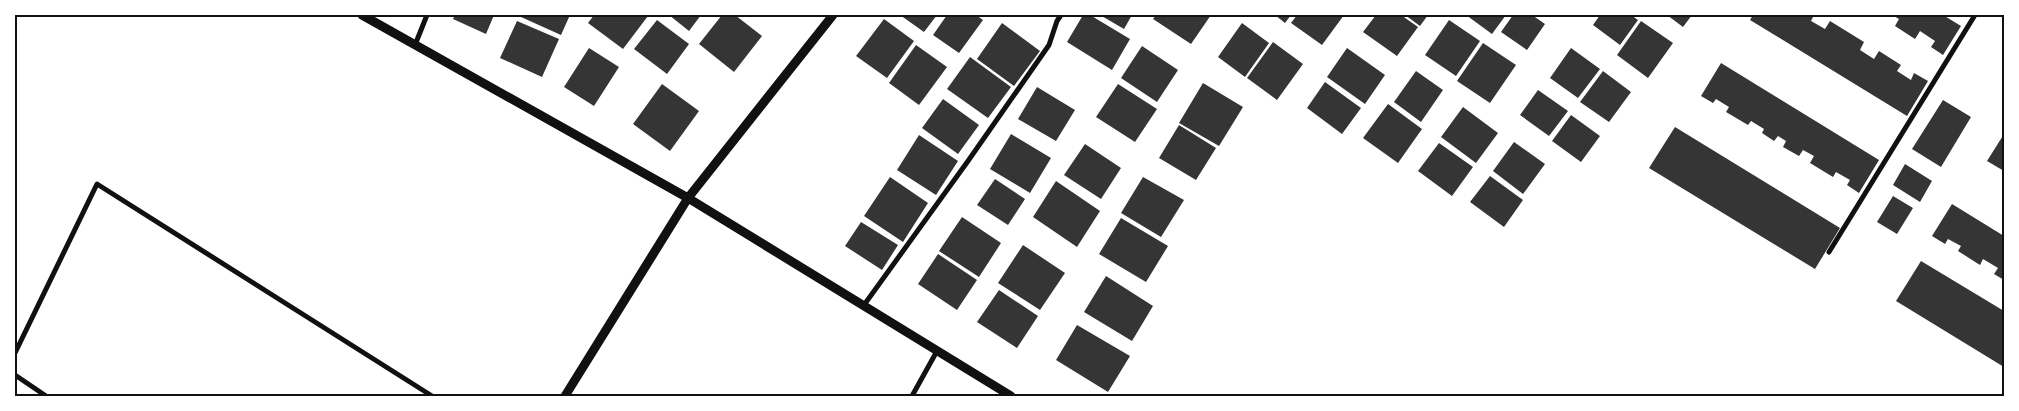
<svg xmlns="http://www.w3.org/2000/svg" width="2019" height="411" font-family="Lato,sans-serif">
  <rect width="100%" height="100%" fill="#fff"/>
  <!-- building -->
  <path fill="#353535" d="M455,15H494L486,34L453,19Z
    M522,15H570L561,35L521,17Z
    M594,15H646L648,16L623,49L588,23Z
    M669,15H701L689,31Z
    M722,15H735L762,36L734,72L699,44Z
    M900,15H937L924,32Z
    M947,15H976L983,20L959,53L933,35Z
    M1083,15H1090L1130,39L1112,70L1067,42Z
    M1100,15H1132L1124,29Z
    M1156,15H1211L1191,44L1153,19Z
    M1275,15H1291L1285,23Z
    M1297,15H1344L1322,45L1291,23Z
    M1376,15H1401L1418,27L1397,56L1363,32Z
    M1405,15H1428L1420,26Z
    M1466,15H1506L1492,34Z
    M1513,15H1532L1545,24L1527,50L1501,32Z
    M1600,15H1631L1638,20L1620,45L1593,25Z
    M1667,15H1692L1683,27Z
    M1753,15H1814L1811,21L1825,29L1830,21L1864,42L1860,50L1874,59L1879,51L1901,65L1897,71L1911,80L1914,73L1928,81L1907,116L1750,20Z
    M1892,15H1943L1961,26L1943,55L1931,47L1935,41L1920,31L1915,39L1895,26L1899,19Z
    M884,19L914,41L887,78L856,56Z
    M657,20L689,44L667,74L634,49Z
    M1449,20L1480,41L1456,76L1425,55Z
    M517,21L559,39L542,77L500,58Z
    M1641,21L1673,43L1648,78L1617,55Z
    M1002,23L1040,51L1014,86L977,59Z
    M1242,23L1269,43L1245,77L1218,57Z
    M1273,42L1303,64L1277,100L1247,78Z
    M1483,43L1516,65L1490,103L1457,81Z
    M916,45L947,67L919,105L889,83Z
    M1142,46L1178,70L1157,102L1121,78Z
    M589,48L619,67L594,106L564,87Z
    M1347,48L1385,75L1365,104L1327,77Z
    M1571,48L1600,69L1578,98L1550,78Z
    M970,57L1011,87L988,118L947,89Z
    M1721,63L1879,160L1859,193L1847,185L1850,180L1836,172L1833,177L1810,163L1814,156L1803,150L1799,156L1783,147L1786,141L1778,136L1774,141L1762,133L1764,129L1751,121L1748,125L1726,112L1729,107L1716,99L1713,103L1701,96Z
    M1416,71L1443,90L1421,122L1394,102Z
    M1603,71L1631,92L1609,122L1580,102Z
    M1325,82L1361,108L1342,134L1307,108Z
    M1203,83L1243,107L1219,146L1179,123Z
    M662,84L699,111L670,151L633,124Z
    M1118,84L1157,109L1135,142L1096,117Z
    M1037,87L1075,110L1056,141L1018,119Z
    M1538,90L1568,111L1549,136L1520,115Z
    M943,99L979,125L958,154L922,128Z
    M1943,100L1971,117L1941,167L1912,149Z
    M1388,104L1422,129L1398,163L1363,138Z
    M1463,107L1498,133L1476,163L1441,137Z
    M1571,115L1600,136L1581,162L1552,141Z
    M1179,125L1216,148L1196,180L1159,158Z
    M1675,127L1840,228L1815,269L1649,168Z
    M1011,134L1051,158L1030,193L990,169Z
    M2004,134V171L1987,161Z
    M919,135L958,161L936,195L897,170Z
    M1514,142L1545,164L1523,194L1493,171Z
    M1439,143L1473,167L1452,196L1418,171Z
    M1085,144L1121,168L1101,199L1064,175Z
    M1905,164L1932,181L1920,202L1893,185Z
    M1490,176L1523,200L1504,227L1470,202Z
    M890,177L928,203L903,242L864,216Z
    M1143,177L1184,200L1161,237L1121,213Z
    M995,179L1025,199L1008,225L977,205Z
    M1056,181L1100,211L1077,247L1033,217Z
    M1893,196L1913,208L1897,234L1877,222Z
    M1952,204L2004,236V280L1994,274L1998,268L1983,259L1980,265L1958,251L1961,246L1948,239L1945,244L1932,236Z
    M962,217L1001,243L979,277L939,251Z
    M1121,218L1168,246L1146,282L1099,254Z
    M861,222L898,245L882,270L845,246Z
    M1023,245L1065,273L1040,310L998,283Z
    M938,254L977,280L957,310L918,284Z
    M1921,261L2004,311V367L1896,301Z
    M1106,276L1153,306L1132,341L1084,312Z
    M999,290L1038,316L1017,348L977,322Z
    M1077,325L1130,356L1108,392L1056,360Z"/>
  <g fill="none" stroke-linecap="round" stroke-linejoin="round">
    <!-- minor -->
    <path stroke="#111" stroke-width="5" d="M415,45L427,15
      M1829,252L1975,15
      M864,305L968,161L1049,45L1057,21L1061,15
      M15,353L97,184L432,396
      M15,375L46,396
      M912,396L937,351"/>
    <!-- tertiary -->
    <path stroke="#111" stroke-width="9" d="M362,15L688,198L1011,396
      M565,396L688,198L833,15"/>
  </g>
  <!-- border -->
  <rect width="2019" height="411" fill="none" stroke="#ffffff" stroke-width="32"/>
  <rect x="16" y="16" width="1987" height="379" fill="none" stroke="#111" stroke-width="2"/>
</svg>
